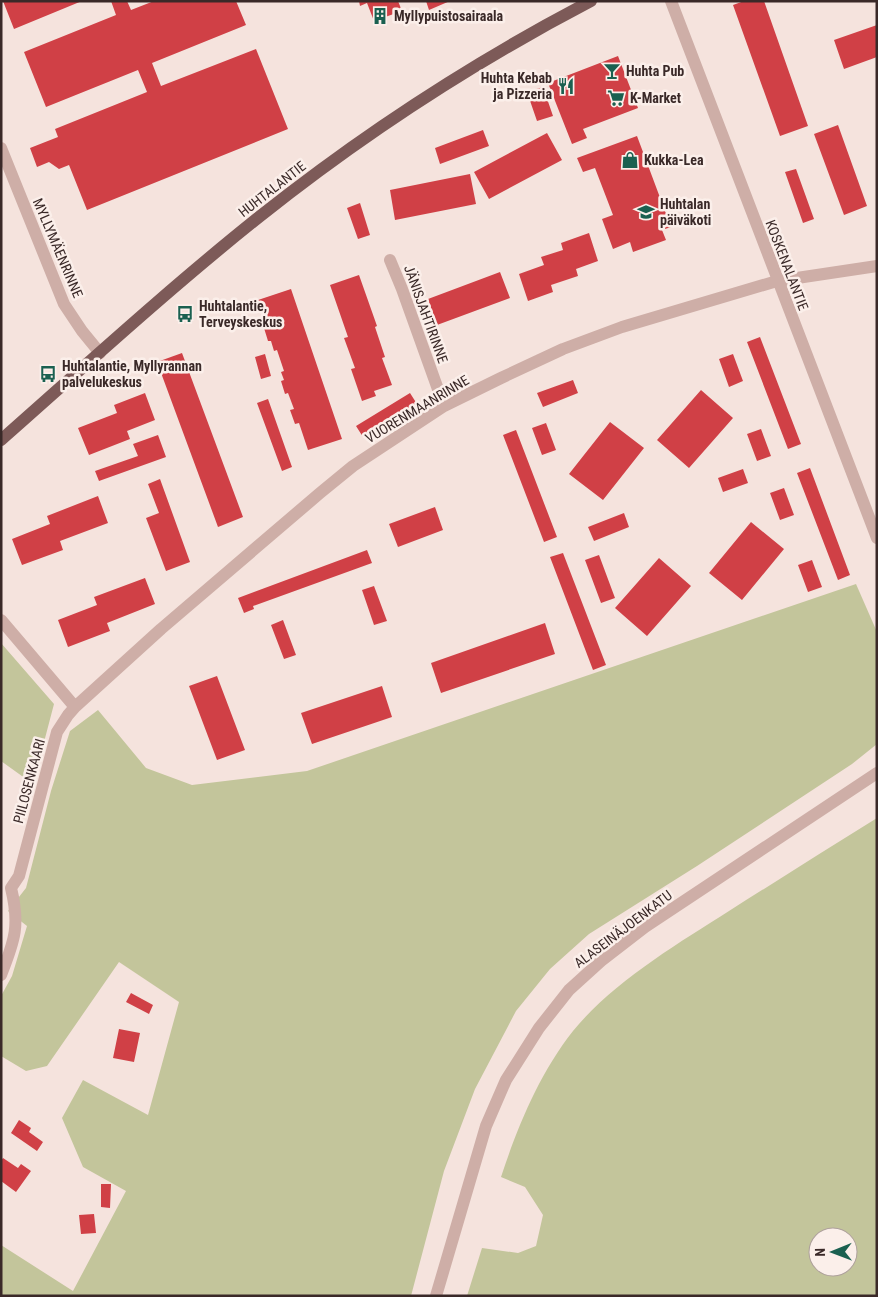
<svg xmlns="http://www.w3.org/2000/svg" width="878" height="1297" font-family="'Roboto Condensed',sans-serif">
  <rect width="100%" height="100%" fill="#f5e3dd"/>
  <!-- green -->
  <path fill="#c3c59b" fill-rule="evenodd" d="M856,584L877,632V744L852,764L697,866L589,934L550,969L516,1011L475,1089L444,1171L411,1296H1V1245L73,1291L126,1191L83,1167L62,1118L83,1080L148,1115L179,1002L119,962L47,1066L26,1071L1,1056V996L12,976L27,926L8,911L26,888L51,791L70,731L98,710L146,768L192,785L307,771Z
    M1,643L54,704L33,784L1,761Z
    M877,818V1296H467L482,1248L518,1253L536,1246L543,1215L525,1187L501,1177C518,1126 539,1074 573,1031C612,983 677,944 729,911C778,880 827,849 877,818ZM818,1237H848V1267H818Z"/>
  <!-- building -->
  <path fill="#d04046" d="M3,1H82L14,29Z
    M111,1H127L131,10L154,1H236L246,25L152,63L161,86L256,49L288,129L87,210L69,165L59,169L49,162L37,167L30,148L58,137L55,129L147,92L138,70L46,107L24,52L116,15Z
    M359,1H398L402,11L374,21L367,3L360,6Z
    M426,1H450L429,10Z
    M744,1H764L808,126L780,136L733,5Z
    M877,25V57L844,69L834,40Z
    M618,56L638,108L583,129L587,138L572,144L548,83Z
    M543,87L553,116L537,121L527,92Z
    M838,125L867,206L844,215L814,134Z
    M483,130L489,146L440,164L435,148Z
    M547,133L562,160L489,199L474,172Z
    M637,136L671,227L662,230L666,240L633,252L630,242L613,249L602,219L613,215L595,168L583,172L577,158Z
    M796,169L814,219L803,223L785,172Z
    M470,174L476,204L395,220L390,190Z
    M360,203L370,235L358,239L347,208Z
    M589,233L598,261L576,269L578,276L551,285L553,292L528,301L519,274L544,265L541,257L563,250L561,243Z
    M500,272L510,298L437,325L428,299Z
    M359,275L377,326L375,327L385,357L382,358L392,385L374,391L376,396L362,401L351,369L355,368L344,338L348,337L330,285Z
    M291,289L342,439L308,450L299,423L295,424L290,410L294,409L288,393L285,394L281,381L284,380L281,372L284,371L277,350L274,351L271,341H268L264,328L267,327L258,300Z
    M760,337L801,444L788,449L747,342Z
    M182,353L243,517L218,527L157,362Z
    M265,354L271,376L261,379L255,357Z
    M733,354L743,381L729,387L719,359Z
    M573,380L578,393L543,407L537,393Z
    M701,390L733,418L689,468L657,440Z
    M145,393L155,420L127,431L130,439L89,455L78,428L117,413L114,405Z
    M410,393L417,404L363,437L356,426Z
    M268,399L292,467L282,471L257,403Z
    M610,422L644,448L603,500L569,474Z
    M546,423L556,450L542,455L532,428Z
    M761,429L771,456L757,461L747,434Z
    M516,430L557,537L544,542L503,435Z
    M158,435L166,457L99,481L95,471L138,456L133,444Z
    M810,468L850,575L838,580L797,473Z
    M743,469L748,483L723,492L718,478Z
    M160,479L190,562L166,571L146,518L159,513L148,484Z
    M784,488L794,515L780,520L770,493Z
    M98,496L108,523L60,541L63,550L22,565L12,539L50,524L47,516Z
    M435,507L443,530L398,547L389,524Z
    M624,513L629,527L594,541L588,527Z
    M751,522L784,549L742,600L709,573Z
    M367,550L372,563L253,606L254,609L244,613L238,598Z
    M563,553L606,665L593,670L550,557Z
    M599,555L615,598L601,603L585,560Z
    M659,558L691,586L647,636L615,608Z
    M812,560L822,587L808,592L798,565Z
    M145,578L155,604L107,623L110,631L68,647L58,620L97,605L94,597Z
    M374,586L387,621L374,625L362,590Z
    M283,620L296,655L284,659L271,625Z
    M545,623L555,654L441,693L431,663Z
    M217,676L245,750L217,760L189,686Z
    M382,686L392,717L312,744L301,713Z
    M131,993L153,1005L149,1014L126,1002Z
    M119,1029L140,1033L134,1062L113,1058Z
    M19,1120L31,1128L29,1132L43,1142L37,1151L11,1133Z
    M3,1158L18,1168L21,1164L31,1171L16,1192L1,1181V1161Z
    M101,1184H111L110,1208L101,1207Z
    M94,1214L96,1233L81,1234L79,1215Z"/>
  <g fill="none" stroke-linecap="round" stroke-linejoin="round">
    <!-- minor -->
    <path stroke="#ceaea7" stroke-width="12" d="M671,1L877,538
      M1,148L64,304L82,331L100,353
      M390,260L402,289L444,406
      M1,620L75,707L68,715L57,732L19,876L11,888C20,925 15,940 1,975
      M75,707L161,629L320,493L353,466L444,406L501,378L563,349L622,327L777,281L877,266
      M436,1296L486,1126L506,1080L539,1028L569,990L601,961L645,927L877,773"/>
    <!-- major -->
    <path stroke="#7d5a58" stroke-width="12" d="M1,440C86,365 170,288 259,217C362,135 474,62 591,1"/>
  </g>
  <!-- icons -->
  <defs>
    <g id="building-bare" transform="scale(1.35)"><path d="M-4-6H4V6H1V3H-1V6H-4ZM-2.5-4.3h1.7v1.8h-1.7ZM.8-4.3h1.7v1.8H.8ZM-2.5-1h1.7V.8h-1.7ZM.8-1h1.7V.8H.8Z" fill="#1a6050" stroke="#fbefea" stroke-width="2.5" paint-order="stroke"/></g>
    <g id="bar-bare" transform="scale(1.35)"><path d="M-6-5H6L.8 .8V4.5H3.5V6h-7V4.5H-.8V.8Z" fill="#1a6050" stroke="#fbefea" stroke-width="2.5" paint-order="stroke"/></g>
    <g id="restaurant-bare" transform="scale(1.35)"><path d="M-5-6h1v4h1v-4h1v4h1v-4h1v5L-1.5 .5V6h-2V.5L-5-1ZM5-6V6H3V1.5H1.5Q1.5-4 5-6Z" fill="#1a6050" stroke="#fbefea" stroke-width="2.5" paint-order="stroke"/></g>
    <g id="supermarket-bare" transform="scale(1.35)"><path d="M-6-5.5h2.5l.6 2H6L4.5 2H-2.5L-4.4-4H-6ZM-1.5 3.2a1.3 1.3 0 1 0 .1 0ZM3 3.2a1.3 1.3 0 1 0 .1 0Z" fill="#1a6050" stroke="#fbefea" stroke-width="2.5" paint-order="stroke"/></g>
    <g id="shop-bare" transform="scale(1.35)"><path d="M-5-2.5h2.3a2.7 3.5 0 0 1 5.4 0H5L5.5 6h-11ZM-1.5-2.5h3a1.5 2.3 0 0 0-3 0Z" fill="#1a6050" stroke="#fbefea" stroke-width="2.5" paint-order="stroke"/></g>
    <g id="school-bare" transform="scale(1.35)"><path d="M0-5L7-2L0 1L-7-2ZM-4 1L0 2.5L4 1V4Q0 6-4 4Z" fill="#1a6050" stroke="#fbefea" stroke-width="2.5" paint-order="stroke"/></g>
    <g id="bus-bare" transform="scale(1.35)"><path d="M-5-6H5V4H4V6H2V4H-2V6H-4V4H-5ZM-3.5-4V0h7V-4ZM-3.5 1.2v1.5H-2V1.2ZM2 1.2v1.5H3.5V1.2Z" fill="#1a6050" stroke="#fbefea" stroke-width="2.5" paint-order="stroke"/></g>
  </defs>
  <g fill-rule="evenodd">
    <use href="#building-bare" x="380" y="16"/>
    <use href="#bar-bare" x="612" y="71"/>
    <use href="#restaurant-bare" x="566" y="86"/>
    <use href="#supermarket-bare" x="616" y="98"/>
    <use href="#shop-bare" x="630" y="160"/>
    <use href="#school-bare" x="646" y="212"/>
    <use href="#bus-bare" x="185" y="314"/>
    <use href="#bus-bare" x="48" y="374"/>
  </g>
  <g text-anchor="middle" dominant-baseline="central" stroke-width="5" stroke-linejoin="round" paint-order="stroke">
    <!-- poi labels -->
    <g font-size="14" font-weight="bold" fill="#3a2928" stroke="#fbefea" text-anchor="start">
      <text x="394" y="16">Myllypuistosairaala</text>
      <text x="626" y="71">Huhta Pub</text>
      <text x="552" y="78" text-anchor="end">Huhta Kebab<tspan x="552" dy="16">ja Pizzeria</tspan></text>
      <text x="630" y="98">K-Market</text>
      <text x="644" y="160">Kukka-Lea</text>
      <text x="660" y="204">Huhtalan<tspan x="660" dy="16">päiväkoti</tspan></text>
      <text x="199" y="306">Huhtalantie,<tspan x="199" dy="16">Terveyskeskus</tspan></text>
      <text x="62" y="366">Huhtalantie, Myllyrannan<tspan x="62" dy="16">palvelukeskus</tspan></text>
    </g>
    <!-- street labels -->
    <g font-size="14" fill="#3a2928" stroke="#fbefea">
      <text transform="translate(272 189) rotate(-38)">HUHTALANTIE</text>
      <text transform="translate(58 248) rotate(67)">MYLLYMÄENRINNE</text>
      <text transform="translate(787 265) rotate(69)">KOSKENALANTIE</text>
      <text transform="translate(426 314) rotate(70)">JÄNISJAHTIRINNE</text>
      <text transform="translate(417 409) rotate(-31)">VUORENMAANRINNE</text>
      <text transform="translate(29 781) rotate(-75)">PIILOSENKAARI</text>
      <text transform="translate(623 929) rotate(-37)">ALASEINÄJOENKATU</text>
    </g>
  </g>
  <!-- border -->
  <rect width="878" height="1297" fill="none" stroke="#3a2928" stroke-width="5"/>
  <!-- north arrow -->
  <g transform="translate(833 1252) rotate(269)"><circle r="24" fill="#fbefea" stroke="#aea09c"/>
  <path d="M0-4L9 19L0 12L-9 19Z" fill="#1a6050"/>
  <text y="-8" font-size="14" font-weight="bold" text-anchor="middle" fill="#3a2928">N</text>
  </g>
</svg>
